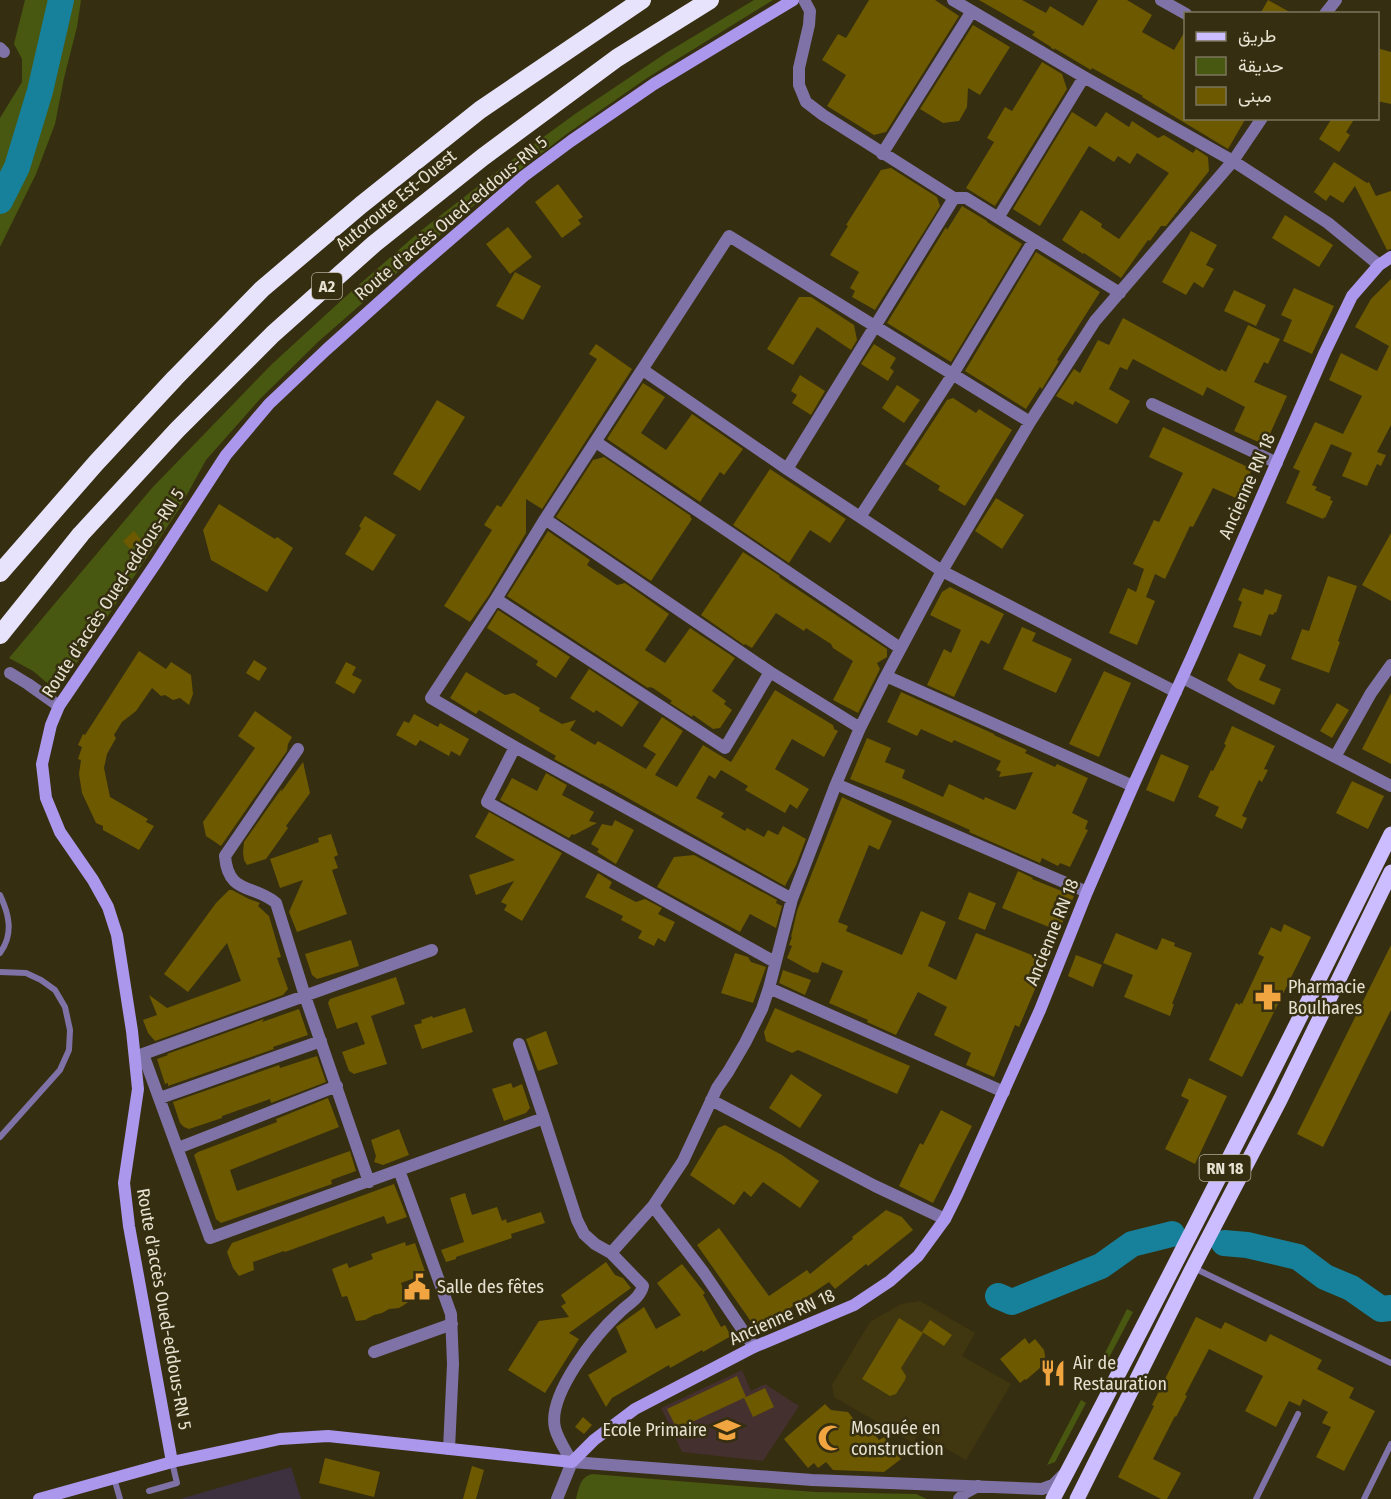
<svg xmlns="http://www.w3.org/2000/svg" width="1391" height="1499" font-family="'Fira Sans Condensed',Vazirmatn,sans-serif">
  <rect width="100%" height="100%" fill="#362e10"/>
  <!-- built -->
  <path fill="#40360f" d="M920,1301L975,1333L962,1356L1011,1384L966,1460L919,1433L913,1443L834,1397L832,1385L870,1322L901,1304Z"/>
  <!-- education -->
  <path fill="#44302e" d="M742,1370L751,1391L765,1384L799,1406L763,1461L682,1452L661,1408Z"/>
  <!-- medical -->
  <path fill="#3d3140" d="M291,1467L301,1499H180Z"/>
  <!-- green -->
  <path fill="#485810" d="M25,0H81L77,27L64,78L55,124L36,174L0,247V118L22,82V59L14,44Z
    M754,0H773L647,78L568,133L478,202L319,341L260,399L206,460L179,509L64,682L56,687L46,682L33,671L9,658L152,488L271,365L344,298L418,233L504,166L575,114L666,53Z
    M1127,1309L1133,1312L1103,1369L1098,1367Z
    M1081,1400L1086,1403L1055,1462L1047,1465Z
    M592,1474L815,1492L916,1494L927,1499H576C579,1488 580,1477 592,1474Z"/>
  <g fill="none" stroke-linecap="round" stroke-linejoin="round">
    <!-- river -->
    <path stroke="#17809b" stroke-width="26" d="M0,201L17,167L40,91L61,0
      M1224,1243L1247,1245L1298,1257L1325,1277L1351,1288L1381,1309L1391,1308
      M998,1296L1012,1302L1101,1266L1132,1244L1172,1234"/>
  </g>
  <!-- building -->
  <path fill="#6c5900" d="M869,0H935L959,16L886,132L874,135L827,106L846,75L822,60L838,34L846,38Z
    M979,0H1022L1046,13L1050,6L1083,26L1098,0H1127L1152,15L1142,32L1174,50L1185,31V118H1246L1228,149L1142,97L1143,96L1092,68L1091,70L1054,48L1055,50L1051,48V47L1032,35L1035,32Z
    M1268,0L1293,14H1260Z
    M973,25L1010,47L980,95L968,88L967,107L959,121L943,123L920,109Z
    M1377,48L1391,52V104L1377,101Z
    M1042,62L1062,74L1067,89L995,206L966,188L994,142L987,138L1005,107L1012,111Z
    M1072,112L1096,127L1106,112L1129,127L1132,121L1158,138L1164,135L1193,153L1196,149L1208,157L1209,171L1166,226H1161L1150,241L1148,240L1121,278L1084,253L1083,254L1062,240L1081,210L1102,224L1101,227L1119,239L1169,173L1137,153L1130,164L1118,156L1114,162L1089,146L1040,226L1013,209Z
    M1332,118H1355L1346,132L1350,135L1339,152L1319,139Z
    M1334,162L1367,183L1369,182L1376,196L1391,191V249L1387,250L1355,186L1343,203L1330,195L1326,201L1314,192Z
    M891,168L937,197L940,206L875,310L852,297L855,291L850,288L859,272L830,255L848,226L846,225L881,170Z
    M558,184L583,217L578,220L581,224L562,238L535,202Z
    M962,206L987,221V222L1022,244L951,362L887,323L946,227L947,230Z
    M1285,215L1333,245L1319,267L1272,238Z
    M508,227L532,257L510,274L486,244Z
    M1191,231L1217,245L1206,265L1214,269L1203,288L1194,282L1186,295L1162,282Z
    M1036,252L1100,292L1057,360L1059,361L1042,389L1040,387L1026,409L965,371Z
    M515,272L541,286L523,320L496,306Z
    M1391,279V425L1377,452L1386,455L1381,466L1377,464L1367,486L1342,476L1352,453L1331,444L1312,485L1317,487L1315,490L1331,497L1330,500L1333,501L1325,518L1324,517L1323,519L1286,503L1300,471L1293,468L1315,422L1343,434L1362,396L1329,380L1341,353L1377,371L1389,346L1355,327L1371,299Z
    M1294,288L1334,306L1312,354L1283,341L1292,320L1281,315Z
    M1234,290L1266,305L1256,326L1224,311Z
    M799,297H811L854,325L857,340L851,350L817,327L793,365L767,349Z
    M1123,318L1220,371L1221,369L1226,372L1248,325L1280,339L1268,364L1264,362L1254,382L1287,396L1265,445L1234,431L1245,407L1207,387L1203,396L1133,359L1127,370L1120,367L1109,389L1130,401L1117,424L1075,401L1073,405L1056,396L1074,369L1080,373L1098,340L1109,345Z
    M596,344L632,369L542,509L526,499V533L489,595L470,622L444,606L492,530L484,525L497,505L501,507L597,359L589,354Z
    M874,344L896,358L890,368L894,371L888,381L861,364Z
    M800,375L825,391L811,415L792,403L797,395L791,391Z
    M643,383L665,397L641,433L666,450L692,414L743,449L724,475L720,472L700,502L607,439Z
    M897,385L920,400L904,423L882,408Z
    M953,398L976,413L979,409L1012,430L965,506L938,490L940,486L905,464L947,400Z
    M437,400L465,417L420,491L393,474Z
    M1163,427L1252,469L1238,499L1213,488L1193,527L1190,526L1165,579L1155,574L1146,597L1155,601L1137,645L1109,633L1128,588L1136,592L1144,569L1133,564L1154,520L1159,522L1183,473L1149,457Z
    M604,457L691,516L690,517L692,519L651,581L556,517L593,460Z
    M770,469L846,519L830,543L810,530L789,563L733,525Z
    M996,498L1024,515L1002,549L975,531Z
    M219,504L275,539L277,537L293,548L267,592L211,560L203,530Z
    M365,516L396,535L373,571L345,554L361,528L359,526Z
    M134,531L141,540L130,549L123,541Z
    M548,531L590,560L587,565L617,585L625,583L669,614L645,650L665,663L690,628L735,658L712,691L726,701L724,704L732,710L720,728L713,729L696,717L693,715L692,717L670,703L672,701L653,688L649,687L648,688L507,596Z
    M1391,533V601L1362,585Z
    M743,552L780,576L779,577L887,649V657L877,663L880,669L858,713L833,700L853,661L833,648L831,644L806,628L804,631L776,613L752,648L745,644L744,645L701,615Z
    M1328,576L1357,586L1338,641L1340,642L1329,673L1291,659L1302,629L1309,631Z
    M950,587L1004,614L989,644L981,640L954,697L927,685L944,649L951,653L961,630L930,615L942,592Z
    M1243,588L1263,595L1265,589L1282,595L1276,613L1275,612L1273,615L1269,614L1261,636L1233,627L1242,602L1238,600Z
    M498,610L570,657L556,678L536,665L538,661L487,628Z
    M1022,627L1036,633L1032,641L1072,659L1056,693L1003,669Z
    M139,651L166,669L171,662L191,675L193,694L189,705L180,698L173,700L165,695L161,696L152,688L136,711L122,722L114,735L116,738L107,754L104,768L110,797L148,819L146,822L154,826L139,850L103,830V826L96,823L82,793L79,774L81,760L78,759L82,747L78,745L83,734L85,735Z
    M1239,653L1266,665L1259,680L1281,689L1274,705L1236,688L1227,680Z
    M254,660L267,668L259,681L246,673Z
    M346,662L356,667L352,675L362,680L354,694L335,683Z
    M589,669L639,702L622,727L596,710L594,713L570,698Z
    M1104,671L1131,683L1099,757L1069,744Z
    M466,672L505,695L514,693L540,708L539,711L562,724L576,720L570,730L595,745L598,741L646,769L656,754L643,746L662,717L683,731L655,775L677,787L703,745L731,762L775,690L833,725L834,729L838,731L824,757L792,739L775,769L809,789L797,809L790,804L785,813L745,790L748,786L721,770L715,779L709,775L696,798L724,813L721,817L745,831L747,828L764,837L768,830L778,835L783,826L806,839L796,865L785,886L601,783L600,784L554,759L556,756L479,710L476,714L450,698Z
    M901,692L994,734V735L1027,750L1025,753L1055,767L1057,764L1088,778L1072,813L1088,821L1085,829L1088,830L1070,867L1060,863L1058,866L1042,858L1040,863L969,832L970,830L903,800L850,779L867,738L891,748L885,762L905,770L902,778L943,797L949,784L984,800L985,797L1015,810L1017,807L1033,772L999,777L1001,772L996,770L1001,761L954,740L952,743L921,729L917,736L887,722Z
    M1391,693V764L1362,749Z
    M1337,703L1349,710L1332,738L1320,731Z
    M255,711L292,737L288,744L287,751L221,846L206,836L203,822L255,748L238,736Z
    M414,714L438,727L440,723L469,739L460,756L451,751L449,756L420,740L416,746L396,735L404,721L409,723Z
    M1232,726L1275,746L1264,769L1268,770L1262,782L1259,780L1242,816L1247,818L1242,829L1215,816L1219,807L1198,797L1211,770L1213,771L1226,745L1224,744Z
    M1161,754L1189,766L1174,802L1146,790Z
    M303,762L310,793L286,826L288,828L266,859L247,865L244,860L243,852L244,842L282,788L281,792Z
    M546,773L567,785L562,795L594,812L589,821L597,823L574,835L572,834L569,838L500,800L512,778L537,791Z
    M1352,781L1384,796L1368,829L1336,813Z
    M842,797L892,821L879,850L869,845L838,922L848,926L846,931L902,955L921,911L946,922L928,966L956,980L976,933L1047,961L1019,1027L1015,1025L994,1077L966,1065L971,1053L934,1035L947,1007L918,992L896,1035L867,1022L868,1020L829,1003L843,971L822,962L818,973L814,972V973L787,958L792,946L789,945L792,937H791L797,911Z
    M489,812L562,853L522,921L504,910L507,905L501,902L514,881L476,895L469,875L515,860L475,837Z
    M615,820L634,830L616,864L597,852L599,849L591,844L602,824L612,826Z
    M331,834L338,855L334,857L338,868L332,870L347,914L297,932L289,912L303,880L280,888L270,859L319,842L318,838Z
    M694,855L777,900L776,903L782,906L776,928L750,914L740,932L657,887L674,857Z
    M1018,871L1033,878L1032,879L1074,896L1059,931L1002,908Z
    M598,873L612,882L609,888L636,902L645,899L662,908L658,914L675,922L665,942L658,938L654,946L638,938L642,931L621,920L623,916L585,897Z
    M229,890H232L249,899L260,903L258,906L269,916L281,957L277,958L288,989L283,995L155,1041L148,1033L143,1020L157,1015L149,995L167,1008L241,981L227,943L188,992L164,974L216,903Z
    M969,892L996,903L985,930L958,919Z
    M1284,924L1311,937L1242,1077L1209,1060L1236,1003L1240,1005V1003L1242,1004L1264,957L1258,954L1271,927L1281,932Z
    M1116,933L1157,950L1162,938L1175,943L1174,946L1192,953L1172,1004H1174L1170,1016L1124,997L1133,975L1103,963Z
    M351,940L359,966L317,979L312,975L305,954Z
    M1391,945V1010L1323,1147L1297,1134Z
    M735,953L748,957L751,962L766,967L753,1003L721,993Z
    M1076,955L1102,965L1093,987L1068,976Z
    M783,970L811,980L805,995L779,983Z
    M396,977L405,1004L371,1016L387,1064L354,1074L349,1071L342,1052L365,1044L357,1022L337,1029L328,1003L330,999Z
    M465,1008L473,1032L422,1049L414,1025L422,1023L421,1020L432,1016L433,1018Z
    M775,1008L910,1066L897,1094L798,1050L792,1053L766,1041L764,1032Z
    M299,1009L308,1035L273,1047L274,1049L168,1086V1083L165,1084L157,1059L168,1055L167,1054L264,1019L262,1022Z
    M546,1031L558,1064L538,1071L526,1039Z
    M317,1056L326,1082L271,1103L270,1099L222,1116V1118L189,1129L184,1127L180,1123L173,1102L279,1065L280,1068Z
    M791,1074L822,1095L800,1128L769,1108Z
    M1189,1078L1227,1096L1195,1164L1165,1149L1189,1100L1181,1096Z
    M511,1083L513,1088L522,1084L530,1108L526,1113L504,1121L492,1089Z
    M328,1098L339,1127L230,1170L237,1191L350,1151L356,1171L331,1180L332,1184L221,1223L216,1219L194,1155L198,1152L277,1122L276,1119Z
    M941,1110L972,1126L933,1203L899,1186L920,1143L923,1145Z
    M725,1125L782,1155L819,1181L800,1208L763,1182L751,1197L744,1191L734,1205L690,1175L718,1128Z
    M399,1129L409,1155L383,1165L374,1162L376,1156L371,1140Z
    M394,1184L407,1217L387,1224L384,1216L285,1252L284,1251L253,1262L254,1270L239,1276L233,1268L227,1252L232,1243Z
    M465,1193L472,1215L497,1207L502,1221L506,1219L507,1223L541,1212L545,1223L511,1234L512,1238L456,1257V1259L446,1262L441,1250L464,1242L450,1198Z
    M886,1210L902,1217L913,1230L868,1266L866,1264L835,1289L829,1282L757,1330L697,1245L719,1228L769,1296L807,1270L810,1274L853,1239L852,1237Z
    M405,1242L406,1246L415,1243L426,1274L401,1283L408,1302L404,1305L399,1308L389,1309L382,1313L374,1315L365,1320L356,1321L347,1296L342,1297L332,1269L347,1263L349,1268L373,1259L371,1254Z
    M606,1262L615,1275L623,1278L631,1288L569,1333L579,1339L545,1393L508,1370L539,1321L569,1317L561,1306L566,1303L561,1295Z
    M682,1264L705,1293L703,1295L721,1327L725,1325L731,1336L703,1352L702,1350L670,1368L669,1365L612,1398L606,1407L588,1375L627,1352L616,1327L644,1307L656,1329L681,1315L657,1283Z
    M1196,1317L1221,1329L1225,1322L1266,1342L1270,1334L1322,1360L1317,1369L1354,1388L1349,1398L1375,1411L1344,1471L1316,1457L1331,1427L1322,1423L1328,1412L1303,1399L1300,1406L1289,1401L1276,1427L1245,1411L1263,1376L1209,1349L1185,1395L1187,1396L1176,1417L1175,1416L1153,1459L1181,1473L1167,1499H1161L1118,1477L1154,1406L1152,1405Z
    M899,1318L923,1333L901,1368L906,1376L905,1380L896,1394L890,1396L862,1379Z
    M930,1320L952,1335L944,1346L922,1332Z
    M1025,1338L1029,1344L1035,1339L1044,1350L1045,1356L1044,1363L1041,1367L1026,1380L1025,1379L1020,1383L1000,1359Z
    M737,1376L746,1397L677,1429L667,1409Z
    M765,1388L774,1407L753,1417L744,1398Z
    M825,1404L831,1410L848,1412L868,1437L873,1433L879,1440L884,1437L901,1459L884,1472L833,1470L826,1462L818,1468L814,1463L808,1468L784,1439Z
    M583,1417L592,1425L584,1434L575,1427Z
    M325,1458L380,1472L374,1497L319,1483Z
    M472,1466L484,1470L476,1499H463Z"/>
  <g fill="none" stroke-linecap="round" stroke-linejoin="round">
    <!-- service -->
    <path stroke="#7e72a7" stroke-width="6" d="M0,895C9,914 14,934 0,953
      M0,972L26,973L41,980L55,990L65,1007L70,1030L69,1050L60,1070L0,1137
      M1194,1268L1391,1363
      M114,1478L120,1499
      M149,1491L177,1483L172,1462
      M1256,1499L1298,1414
      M1364,1499L1391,1444"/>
    <!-- minor -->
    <path stroke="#7e72a7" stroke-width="12" d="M804,0L810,11L809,25L799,68V85L806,102L823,115L954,198H966L1120,293
      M953,0L1084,77L1233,161L1328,223L1379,265
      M1161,0L1186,14
      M1325,14L1336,0
      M0,48L4,52
      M882,154L972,11
      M998,218L1084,77
      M643,370L787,469L942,571L1176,692
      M1152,404L1277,463
      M596,442L900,648
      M787,469L954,198
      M860,517L953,374L1034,240
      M545,519L770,672L860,728
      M496,599L725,748L770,672
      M886,676L1133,786
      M1183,678L1391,786
      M515,747L487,802L775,962
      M298,749L225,856C228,895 254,884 276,903L305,996L369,1182
      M1335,757L1371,693L1391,665
      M836,784L1087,892
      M792,899L515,747L431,698L496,599L545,519L729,236L1030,422
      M769,988L1004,1092
      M519,1044L544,1118
      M143,1054L432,950
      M135,1056L143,1054L210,1238L544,1118L577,1220L584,1234L595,1244L611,1253L643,1286C640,1298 628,1304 619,1313C596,1334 547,1395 555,1428C558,1440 566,1451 572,1462
      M160,1098L321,1041
      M711,1100L875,1186L945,1219
      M178,1148L337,1086
      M399,1170L451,1314L453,1364L449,1449
      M653,1206L704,1273L754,1347
      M611,1253L653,1206L683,1161L717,1088L728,1072L745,1043L762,1009L769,988L792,899L836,784L860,728L886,676L942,571L1030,422L1095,321L1233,161L1262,118
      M374,1352L452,1324
      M572,1462L812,1480L1042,1489L1053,1485L1063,1475
      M557,1499L572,1462
      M959,1499L965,1493L978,1486"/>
    <!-- tertiary -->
    <path stroke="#7e72a7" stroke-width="12" d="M10,673L28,684L59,706"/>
    <!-- secondary -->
    <path stroke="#ab97ec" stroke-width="12" d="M172,1462L129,1226L124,1183L138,1089L132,1031L117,935L108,907L93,880L60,832L46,798L42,764L51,725L59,706L156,563L226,455L269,404L326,350L415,270L524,176L571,141L654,84L793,0
      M39,1499L172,1462L280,1439L328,1436L572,1462L594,1440L635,1409L754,1347L854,1305L890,1281L918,1256L945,1219L957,1195L1040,1010L1087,892L1133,786L1193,654L1325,352L1352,296L1379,265L1391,257"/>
    <!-- primary -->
    <path stroke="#cbbdff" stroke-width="15" d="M1053,1499C1169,1279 1281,1057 1391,834
      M1077,1499L1193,1267L1280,1100L1391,872"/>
    <!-- motorway -->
    <path stroke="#e8e3fd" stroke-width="18" d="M0,573L96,463L175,378L262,289L361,205L480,110L642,0
      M0,635L81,534L177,430L273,334L374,244L483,157L617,58L710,0"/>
  </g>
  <!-- icons -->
  <defs>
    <g id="pharmacy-bare" transform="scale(2.07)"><path d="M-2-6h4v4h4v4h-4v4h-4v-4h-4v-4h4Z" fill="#f1a540" stroke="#362e10" stroke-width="2.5" paint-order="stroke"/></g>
    <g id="civic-bare" transform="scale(2.07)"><path d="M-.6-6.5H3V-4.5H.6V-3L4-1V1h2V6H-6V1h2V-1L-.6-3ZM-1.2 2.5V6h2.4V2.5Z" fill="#f1a540" stroke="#362e10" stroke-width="2.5" paint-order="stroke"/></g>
    <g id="restaurant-bare" transform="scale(2.07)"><path d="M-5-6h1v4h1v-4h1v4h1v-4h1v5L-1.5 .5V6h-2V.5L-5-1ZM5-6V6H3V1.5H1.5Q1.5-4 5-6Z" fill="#f1a540" stroke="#362e10" stroke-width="2.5" paint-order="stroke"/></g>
    <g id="school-bare" transform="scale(2.07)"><path d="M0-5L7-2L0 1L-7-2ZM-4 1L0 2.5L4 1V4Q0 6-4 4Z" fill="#f1a540" stroke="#362e10" stroke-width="2.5" paint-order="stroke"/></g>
    <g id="mosque-bare" transform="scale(2.07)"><path d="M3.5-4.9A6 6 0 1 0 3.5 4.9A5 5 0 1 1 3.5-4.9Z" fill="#f1a540" stroke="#362e10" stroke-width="2.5" paint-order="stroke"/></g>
  </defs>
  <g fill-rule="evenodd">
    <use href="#pharmacy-bare" x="1268" y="997"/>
    <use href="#civic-bare" x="417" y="1287"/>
    <use href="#restaurant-bare" x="1053" y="1373"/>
    <use href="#school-bare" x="727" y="1430"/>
    <use href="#mosque-bare" x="831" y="1438"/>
  </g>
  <g text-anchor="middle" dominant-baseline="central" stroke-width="5" stroke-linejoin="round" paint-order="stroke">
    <!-- shield labels -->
    <g fill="#362e10" stroke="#b1ab96" stroke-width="1.5">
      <rect x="312" y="273" width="30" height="26" rx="4.5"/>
      <rect x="1199.5" y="1155" width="51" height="26" rx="4.5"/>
    </g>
    <g font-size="16" font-weight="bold" fill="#e6e1d0">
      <text x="327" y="286">A2</text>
      <text x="1225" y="1168">RN 18</text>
    </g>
    <!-- street labels -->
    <g font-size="18" fill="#e6e1d0" stroke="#362e10">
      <text transform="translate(396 200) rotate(-39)">Autoroute Est-Ouest</text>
      <text transform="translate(451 218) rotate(-40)">Route d'accès Oued-eddous-RN 5</text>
      <text transform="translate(1247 486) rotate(-66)">Ancienne RN 18</text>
      <text transform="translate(113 593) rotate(-57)">Route d'accès Oued-eddous-RN 5</text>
      <text transform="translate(1052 932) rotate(-68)">Ancienne RN 18</text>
      <text transform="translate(164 1309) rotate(80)">Route d'accès Oued-eddous-RN 5</text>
      <text transform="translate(782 1317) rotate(-24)">Ancienne RN 18</text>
    </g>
    <!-- poi labels -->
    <g font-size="18" fill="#e6e1d0" stroke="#362e10" text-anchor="start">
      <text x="1288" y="987">Pharmacie<tspan x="1288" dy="21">Boulhares</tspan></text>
      <text x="437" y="1287">Salle des fêtes</text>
      <text x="1073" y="1363">Air de<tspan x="1073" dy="21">Restauration</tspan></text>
      <text x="851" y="1428">Mosquée en<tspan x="851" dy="21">construction</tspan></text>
      <text x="707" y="1430" text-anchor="end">Ecole Primaire</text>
    </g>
  </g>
  <!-- legend -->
  <rect x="1184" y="12" width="195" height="108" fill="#362e10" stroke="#7c765d" stroke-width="1.5"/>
  <rect x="1196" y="32" width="30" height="9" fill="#cbbdff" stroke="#7c765d" stroke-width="1.5"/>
  <text x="1238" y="42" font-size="18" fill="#e6e1d0">طريق</text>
  <rect x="1196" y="57" width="30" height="18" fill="#485810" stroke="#7c765d" stroke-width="1.5"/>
  <text x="1238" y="72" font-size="18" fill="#e6e1d0">حديقة</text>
  <rect x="1196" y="87" width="30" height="18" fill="#6c5900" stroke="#7c765d" stroke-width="1.5"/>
  <text x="1238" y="102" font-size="18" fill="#e6e1d0">مبنى</text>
</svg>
